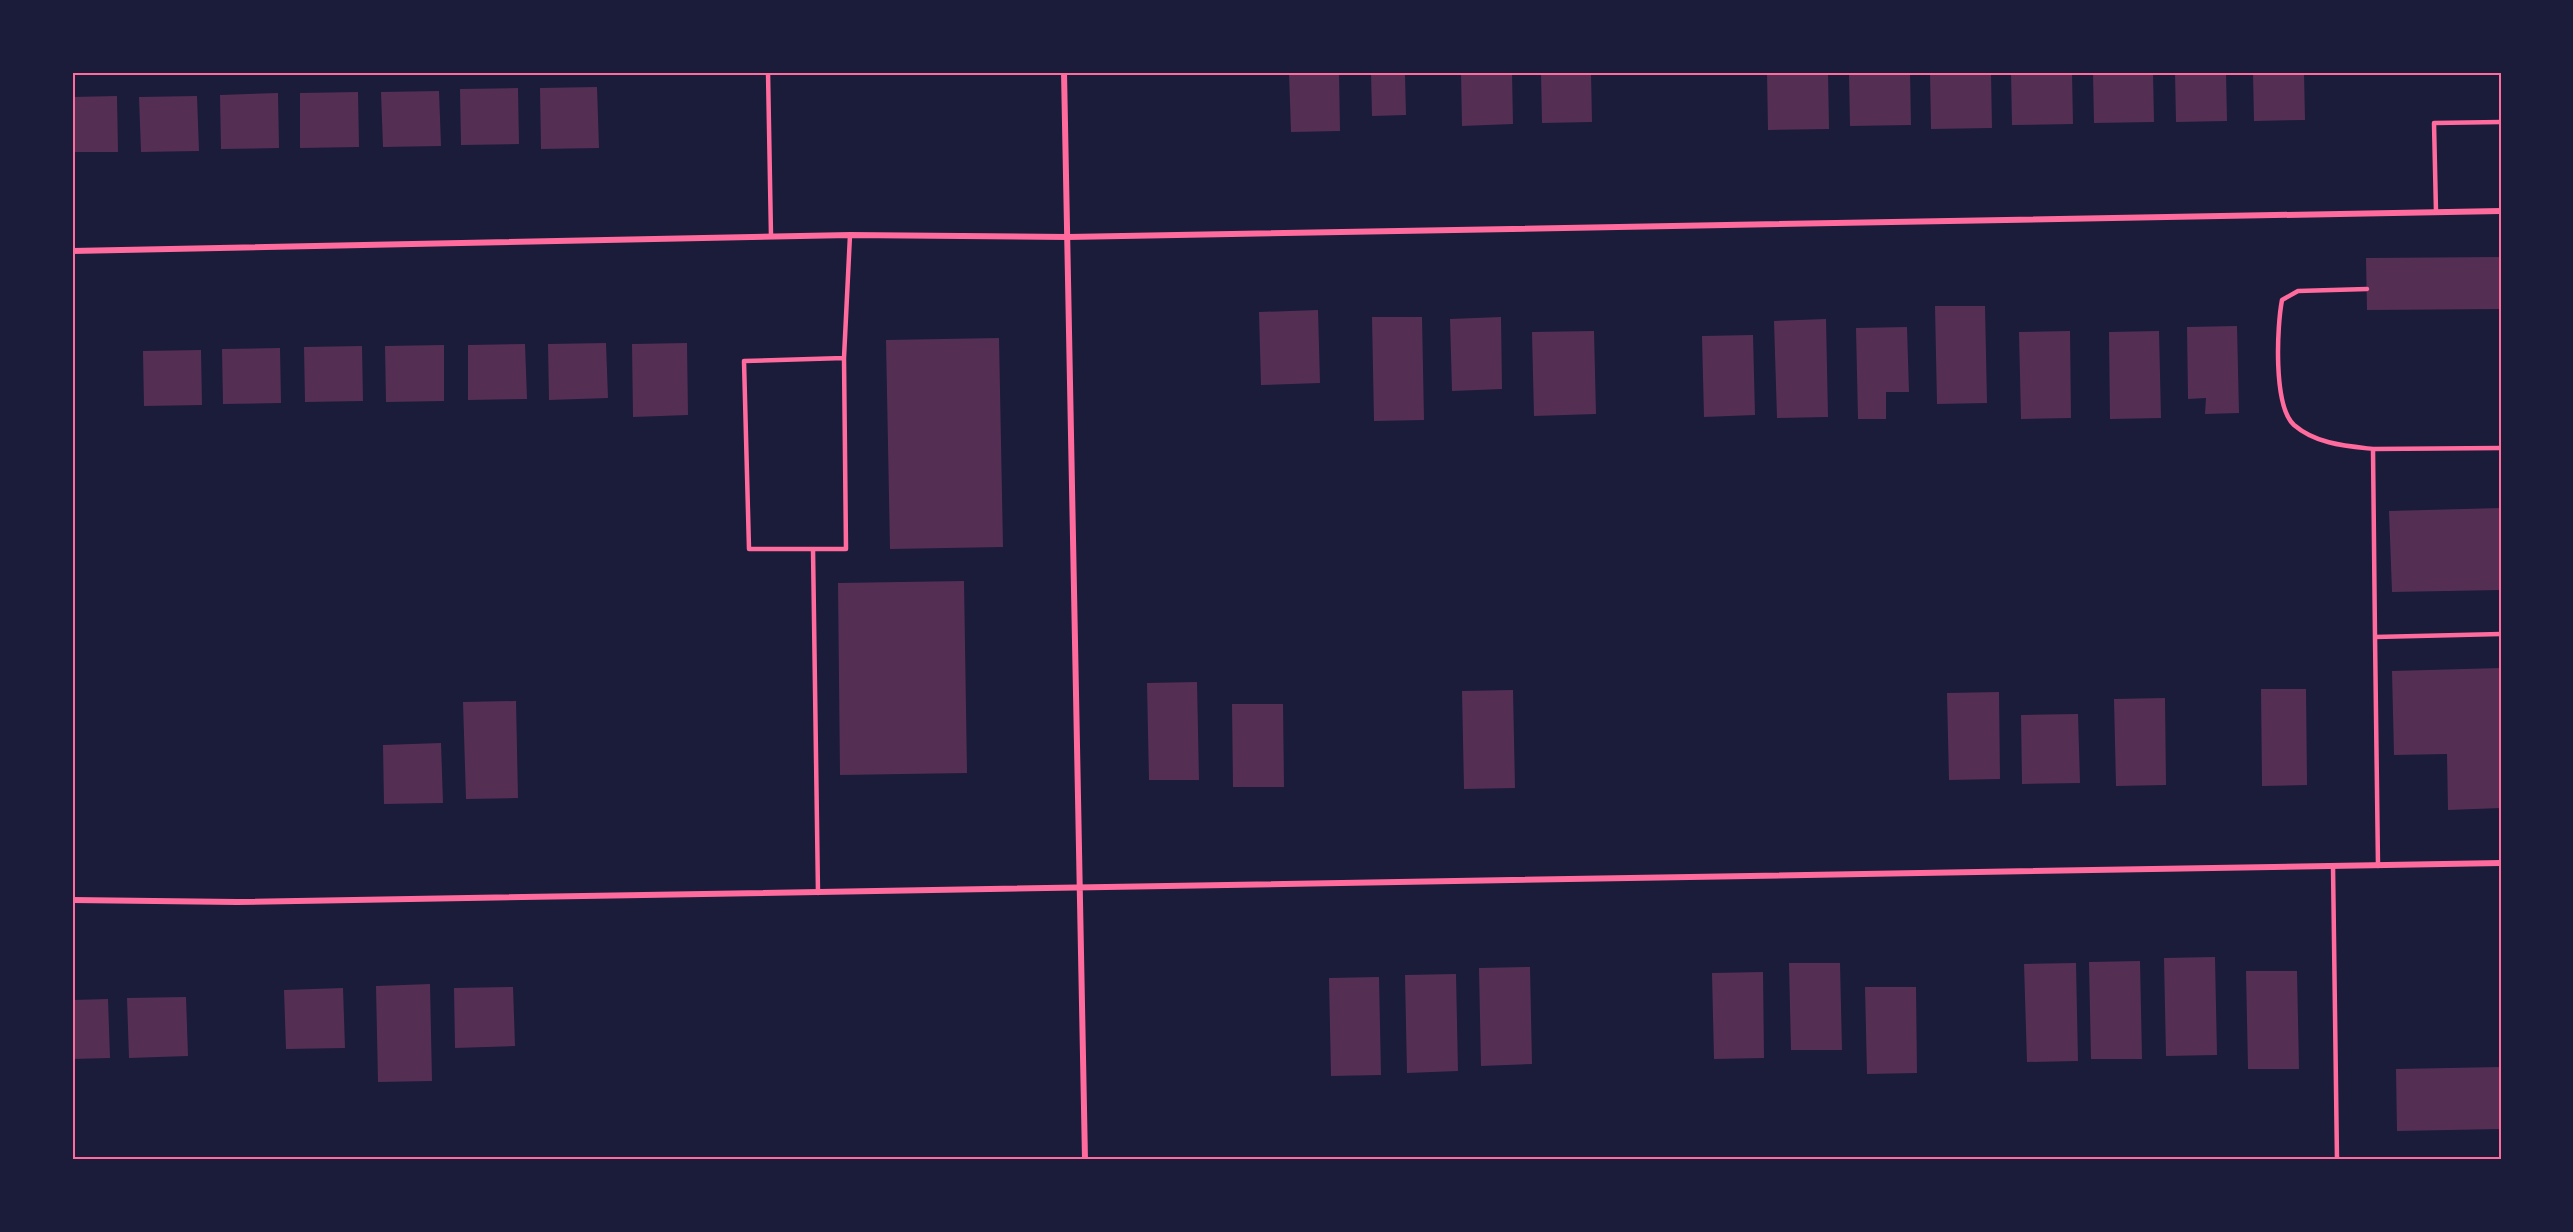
<svg xmlns="http://www.w3.org/2000/svg" width="2573" height="1232" font-family="'DM Sans',sans-serif">
  <rect width="100%" height="100%" fill="#1b1b3a"/>
  <!-- building -->
  <path fill="#542f53" d="M1289,72H1339L1340,131L1291,132Z
    M1371,72H1439V74L1405,75L1406,115L1372,116Z
    M1461,72H1512L1513,124L1462,126Z
    M1541,72H1591L1592,122L1542,123Z
    M1767,72H1828L1829,129L1768,130Z
    M1849,72H1910L1911,125L1850,126Z
    M1930,72H1991L1992,128L1931,129Z
    M2011,72H2072L2073,124L2012,125Z
    M2093,72H2153L2154,122L2094,123Z
    M2175,72H2226L2227,121L2176,122Z
    M2253,72H2304L2305,120L2254,121Z
    M597,87L599,148L541,149L540,88Z
    M518,88L519,144L461,145L460,89Z
    M439,91L441,146L383,147L381,92Z
    M358,92L359,147L300,148V93Z
    M278,93L279,148L221,149L220,95Z
    M117,96L118,152H72V97Z
    M197,96L199,151L141,152L139,97Z
    M2501,257V309L2367,310L2366,258Z
    M1935,306H1985L1987,403L1937,404Z
    M1318,310L1320,383L1261,385L1259,312Z
    M1372,317H1422L1424,420L1374,421Z
    M1501,317L1502,389L1452,391L1450,319Z
    M1826,319L1828,417L1777,418L1774,321Z
    M2237,326L2239,413L2205,414L2206,398L2188,399L2187,327Z
    M1907,327L1909,392H1886V419H1858L1856,328Z
    M1594,331L1596,414L1534,416L1532,332Z
    M2070,331L2071,418L2021,419L2019,332Z
    M2159,331L2161,418L2110,419L2109,332Z
    M1753,335L1755,415L1704,417L1702,336Z
    M999,338L1003,547L890,549L886,340Z
    M606,343L608,398L549,400L548,344Z
    M687,343L688,415L633,417L632,344Z
    M525,344L527,399L468,400V345Z
    M444,345V401L386,402L385,346Z
    M362,346L363,401L305,402L304,347Z
    M280,348L281,403L223,404L222,349Z
    M201,350L202,405L144,406L143,351Z
    M2501,508V590L2392,592L2389,511Z
    M964,581L967,773L840,775L838,583Z
    M2501,668V808L2448,810L2447,754L2394,755L2392,671Z
    M1197,682L1199,780H1149L1147,683Z
    M2261,689H2306L2307,785L2262,786Z
    M1513,690L1515,788L1464,789L1462,691Z
    M1999,692L2000,779L1949,780L1947,693Z
    M2165,698L2166,785L2116,786L2114,699Z
    M516,701L518,798L466,799L463,702Z
    M1232,704H1283L1284,787H1233Z
    M2078,714L2080,783L2022,784L2021,715Z
    M441,743L443,803L384,804L383,745Z
    M2215,957L2217,1055L2166,1056L2164,958Z
    M2140,961L2142,1059H2091L2089,962Z
    M1789,963H1840L1842,1050H1791Z
    M2076,963L2078,1061L2027,1062L2024,964Z
    M1530,967L1532,1064L1481,1066L1479,968Z
    M2246,971H2297L2299,1069H2248Z
    M1763,972L1764,1058L1714,1059L1712,973Z
    M1456,974L1458,1071L1407,1073L1405,975Z
    M1379,977L1381,1075L1331,1076L1329,978Z
    M430,984L432,1081L378,1082L376,986Z
    M513,987L515,1046L455,1048L454,988Z
    M1865,987H1916L1917,1073L1867,1074Z
    M343,988L345,1048L286,1049L284,990Z
    M186,997L188,1056L129,1058L127,998Z
    M108,999L110,1058L72,1059V1000Z
    M2501,1067V1129L2397,1131L2396,1069Z"/>
  <g fill="none" stroke-linecap="round" stroke-linejoin="round">
    <!-- service -->
    <path stroke="#ff6b9d" stroke-width="4.5" d="M641,72H702
      M768,72L771,236
      M2436,212L2434,123L2501,122
      M2367,289L2298,291L2282,300C2277,326 2273,406 2294,425C2316,444 2346,446 2373,449
      M813,549H749L744,361L844,358
      M2375,637L2373,449L2501,448
      M2333,866L2337,1160
      M2378,866L2375,637L2501,634
      M818,893L813,549H846L844,358L850,235"/>
    <!-- minor -->
    <path stroke="#ff6b9d" stroke-width="6" d="M1064,72L1085,1160
      M72,251L850,235L1068,237L2501,211
      M72,900L237,902L2501,863"/>
  </g>
  <!-- border -->
  <rect width="2573" height="1232" fill="none" stroke="#1b1b3a" stroke-width="147"/>
  <rect x="74" y="74" width="2426" height="1084" fill="none" stroke="#ff6b9d" stroke-width="2"/>
</svg>
